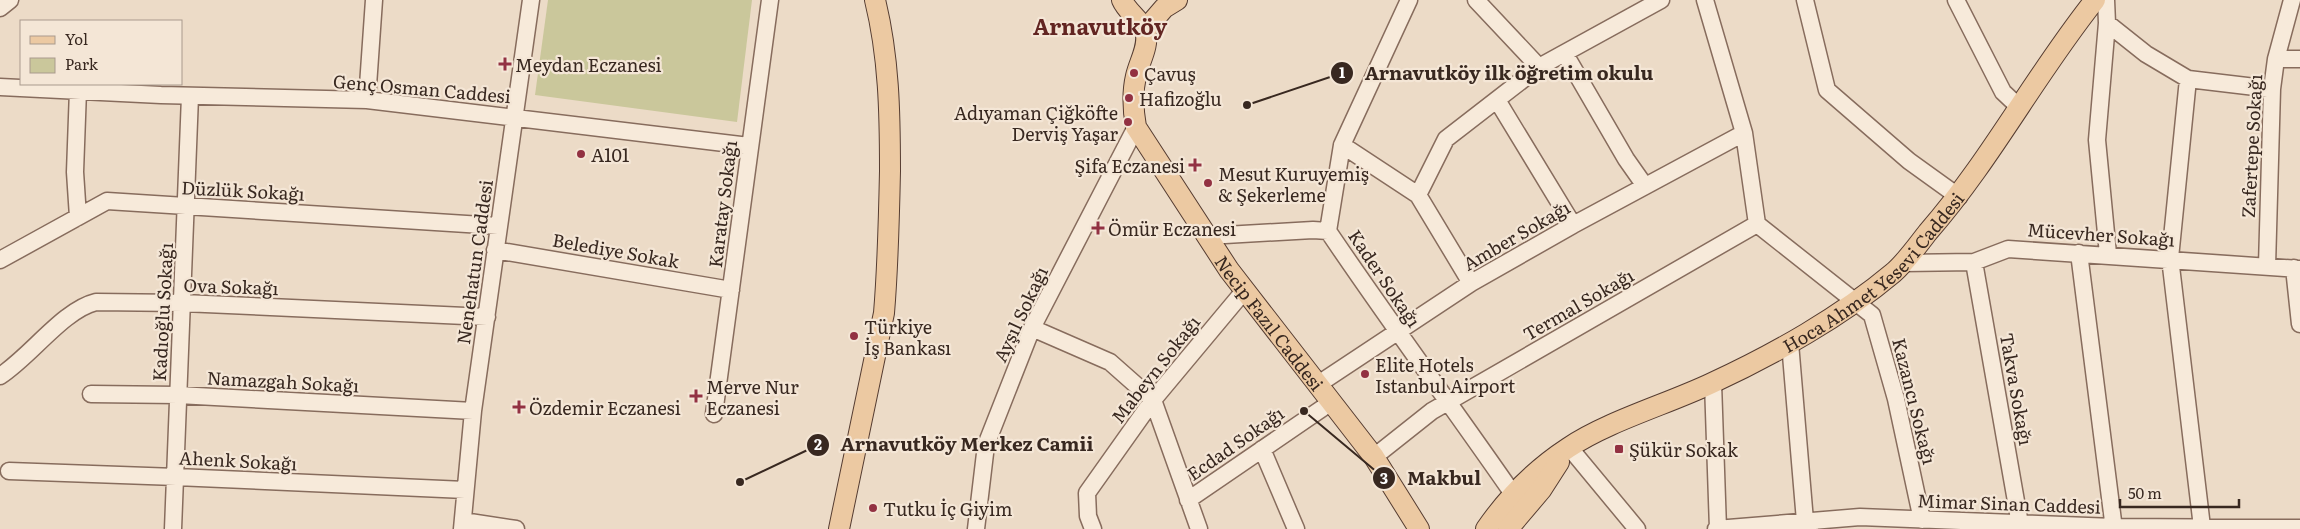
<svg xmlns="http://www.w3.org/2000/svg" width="2300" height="529" font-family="Literata,serif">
  <rect width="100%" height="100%" fill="#ecdbc7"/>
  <!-- green -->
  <path fill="#cac79b" d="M548,0H752L737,122L535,95Z"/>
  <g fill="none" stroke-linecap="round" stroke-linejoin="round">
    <!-- minor casing -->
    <g stroke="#876c5d" stroke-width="19">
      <path id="minor" d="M1409,0L1342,145L1328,231C1388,320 1452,406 1513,494
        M1476,0L1539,67
        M1705,0L1744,133L1757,224L1872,315L1896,399L1922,520
        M1805,0L1827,90L1909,161L1959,197
        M1956,0L2003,92L2020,108
        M2106,0L2107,23L2146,54L2188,79L2272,89
        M0,8L10,0
        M2107,23L2097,140L2108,254
        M1565,54L1626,159L1645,186
        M2276,59H2300
        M2188,79L2170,258L2202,527
        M0,87L161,95L367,100L749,146
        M367,100L374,0
        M1497,100L1573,225
        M1342,145L1418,195L1471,283
        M1418,195L1446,139L1539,67L1661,0
        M78,217L75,172L78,90
        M1208,236L1313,230L1328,231
        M495,250L731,290
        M2079,253L2114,529
        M0,260L107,201L498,226
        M1974,262L2020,524
        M1903,263L1974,262L2008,249L2300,269
        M2267,266L2272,89L2276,59L2292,0
        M2294,268L2300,324
        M1032,328L1110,362L1153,400L1199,529
        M1790,343L1805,521L1810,529
        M0,376C31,356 63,310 96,302L183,303L487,317
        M1713,383L1718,529
        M1317,385L1471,283L1573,225L1744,133
        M91,394L178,395L473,411
        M714,414L770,0
        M1569,447L1637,529
        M1262,449L1296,529
        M1374,457L1432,411L1757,224
        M9,471L176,477L465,490
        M1188,500L1330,403
        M463,521L516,529
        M173,529L190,96
        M462,529L473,411L531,0
        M976,529L986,445L1032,328L1136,127
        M1093,529L1088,516L1087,493L1153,400L1244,291
        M1716,529L1860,517L2113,527L2300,528"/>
    </g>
    <!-- major casing -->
    <g stroke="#553c31" stroke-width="22">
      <g id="major">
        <path id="s1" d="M1122,0C1127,12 1141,20 1145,31C1150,45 1139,62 1136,76C1132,93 1133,110 1136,127L1229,270L1374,457L1419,529"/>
        <path d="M1145,30L1164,8L1177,0"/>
        <path d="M839,529L884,313C888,266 889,219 890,171C890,113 889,57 875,0"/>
        <path id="s2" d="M1486,529C1508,497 1536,469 1568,448C1608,421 1668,404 1712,383C1773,355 1842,316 1893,273C1906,262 1917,246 1928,232C1991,160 2035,75 2095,0"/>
        <path d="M1508,529L1541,490L1559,462"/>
      </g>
    </g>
    <!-- minor -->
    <use href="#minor" stroke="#f7eada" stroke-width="16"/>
    <!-- major -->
    <use href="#major" stroke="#ecc9a2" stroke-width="20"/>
  </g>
  <!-- markers -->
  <g fill="#923142" stroke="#f4e6d6" stroke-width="2">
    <path d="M502.5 56.5h5v5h5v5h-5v5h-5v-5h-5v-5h5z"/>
    <circle cx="1134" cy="73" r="5"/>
    <circle cx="1129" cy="98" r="5"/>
    <circle cx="1128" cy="122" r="5"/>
    <circle cx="581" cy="154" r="5"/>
    <path d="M1192.5 157.5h5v5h5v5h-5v5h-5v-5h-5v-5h5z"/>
    <circle cx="1208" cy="183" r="5"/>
    <path d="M1095.5 220.5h5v5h5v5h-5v5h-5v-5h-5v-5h5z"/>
    <circle cx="854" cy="336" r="5"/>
    <circle cx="1365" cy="374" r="5"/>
    <path d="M693.5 388.5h5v5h5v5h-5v5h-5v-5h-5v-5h5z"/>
    <path d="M516.5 399.5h5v5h5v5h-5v5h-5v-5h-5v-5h5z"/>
    <rect x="1614" y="444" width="10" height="10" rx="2.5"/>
    <circle cx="873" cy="508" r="5"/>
  </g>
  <g text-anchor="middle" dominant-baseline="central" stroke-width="4.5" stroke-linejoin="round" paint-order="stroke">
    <!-- poi labels -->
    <g font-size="18" fill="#382820" stroke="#f4e6d6" text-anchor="start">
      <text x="515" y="64">Meydan Eczanesi</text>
      <text x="1144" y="73">Çavuş</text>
      <text x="1139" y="98">Hafizoğlu</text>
      <text x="1118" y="112" text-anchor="end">Adıyaman Çiğköfte<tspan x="1118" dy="21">Derviş Yaşar</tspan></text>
      <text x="591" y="154">A101</text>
      <text x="1185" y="165" text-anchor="end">Şifa Eczanesi</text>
      <text x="1218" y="173">Mesut Kuruyemiş<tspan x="1218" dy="21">&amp; Şekerleme</tspan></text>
      <text x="1108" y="228">Ömür Eczanesi</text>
      <text x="864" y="326">Türkiye<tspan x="864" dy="21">İş Bankası</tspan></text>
      <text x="1375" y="364">Elite Hotels<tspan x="1375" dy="21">Istanbul Airport</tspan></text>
      <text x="706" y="386">Merve Nur<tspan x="706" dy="21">Eczanesi</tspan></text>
      <text x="529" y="407">Özdemir Eczanesi</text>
      <text x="1629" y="449">Şükür Sokak</text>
      <text x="883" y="508">Tutku İç Giyim</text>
    </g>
    <!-- street labels -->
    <g font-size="18" fill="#382820" stroke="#f4e6d6">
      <text transform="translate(422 88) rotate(5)">Genç Osman Caddesi</text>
      <text transform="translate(2251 146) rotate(-87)">Zafertepe Sokağı</text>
      <text transform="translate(243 190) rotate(3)">Düzlük Sokağı</text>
      <text transform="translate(722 204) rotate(-83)">Karatay Sokağı</text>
      <text transform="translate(2101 234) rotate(4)">Mücevher Sokağı</text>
      <text transform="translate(1516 235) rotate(-30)">Amber Sokağı</text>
      <text transform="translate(616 250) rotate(10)">Belediye Sokak</text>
      <text transform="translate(474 262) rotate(-82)">Nenehatun Caddesi</text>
      <text stroke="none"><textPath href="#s2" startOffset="472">Hoca Ahmet Yesevi Caddesi</textPath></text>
      <text transform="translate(1385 278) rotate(56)">Kader Sokağı</text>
      <text transform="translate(231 286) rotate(2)">Ova Sokağı</text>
      <text transform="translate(1578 304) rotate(-30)">Termal Sokağı</text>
      <text transform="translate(162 312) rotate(-87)">Kadıoğlu Sokağı</text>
      <text transform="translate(1020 314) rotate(-65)">Ayşıl Sokağı</text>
      <text stroke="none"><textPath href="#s1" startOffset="374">Necip Fazıl Caddesi</textPath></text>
      <text transform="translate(1155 369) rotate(-52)">Mabeyn Sokağı</text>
      <text transform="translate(283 381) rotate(3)">Namazgah Sokağı</text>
      <text transform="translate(2017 389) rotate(80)">Takva Sokağı</text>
      <text transform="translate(1915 401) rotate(76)">Kazancı Sokağı</text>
      <text transform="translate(1235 443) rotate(-35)">Ecdad Sokağı</text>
      <text transform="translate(238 460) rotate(3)">Ahenk Sokağı</text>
      <text transform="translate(2009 503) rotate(2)">Mimar Sinan Caddesi</text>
    </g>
    <!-- district labels -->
    <g font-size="22" font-weight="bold" fill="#622522" stroke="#f4e6d6">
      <text x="1100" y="25">Arnavutköy</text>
    </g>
  </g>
  <!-- callouts -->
  <path fill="none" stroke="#382820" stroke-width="2" d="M1247 105L1342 73M740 482L818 445M1304 411L1384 478"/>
  <g fill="#382820" stroke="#f4e6d6" stroke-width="2">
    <circle cx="1247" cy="105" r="5"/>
    <circle cx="740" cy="482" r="5"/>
    <circle cx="1304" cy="411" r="5"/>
    <circle cx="1342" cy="73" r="12"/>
    <circle cx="818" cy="445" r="12"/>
    <circle cx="1384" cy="478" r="12"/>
  </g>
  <g font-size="15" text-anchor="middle" font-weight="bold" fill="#fff">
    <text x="1342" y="78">1</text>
    <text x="818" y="450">2</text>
    <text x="1384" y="484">3</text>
  </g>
  <g font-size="19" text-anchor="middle" font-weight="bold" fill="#382820" stroke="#f4e6d6" stroke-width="4.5" stroke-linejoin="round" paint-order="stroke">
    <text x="1509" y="80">Arnavutköy ilk öğretim okulu</text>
    <text x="967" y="451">Arnavutköy Merkez Camii</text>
    <text x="1444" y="485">Makbul</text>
  </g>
  <!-- legend -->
  <rect x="20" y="20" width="162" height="65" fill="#f4e6d6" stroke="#a99a8d"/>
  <rect x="30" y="36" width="25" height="8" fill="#ecc9a2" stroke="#a99a8d"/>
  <text x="65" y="45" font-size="15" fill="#382820">Yol</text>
  <rect x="30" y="58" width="25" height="15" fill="#cac79b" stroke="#a99a8d"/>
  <text x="65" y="70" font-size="15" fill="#382820">Park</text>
  <!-- scale -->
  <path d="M2120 499v8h119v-8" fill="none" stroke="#382820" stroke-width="2.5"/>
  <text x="2128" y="499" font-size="15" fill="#382820" stroke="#f4e6d6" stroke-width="4" paint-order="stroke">50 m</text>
</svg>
